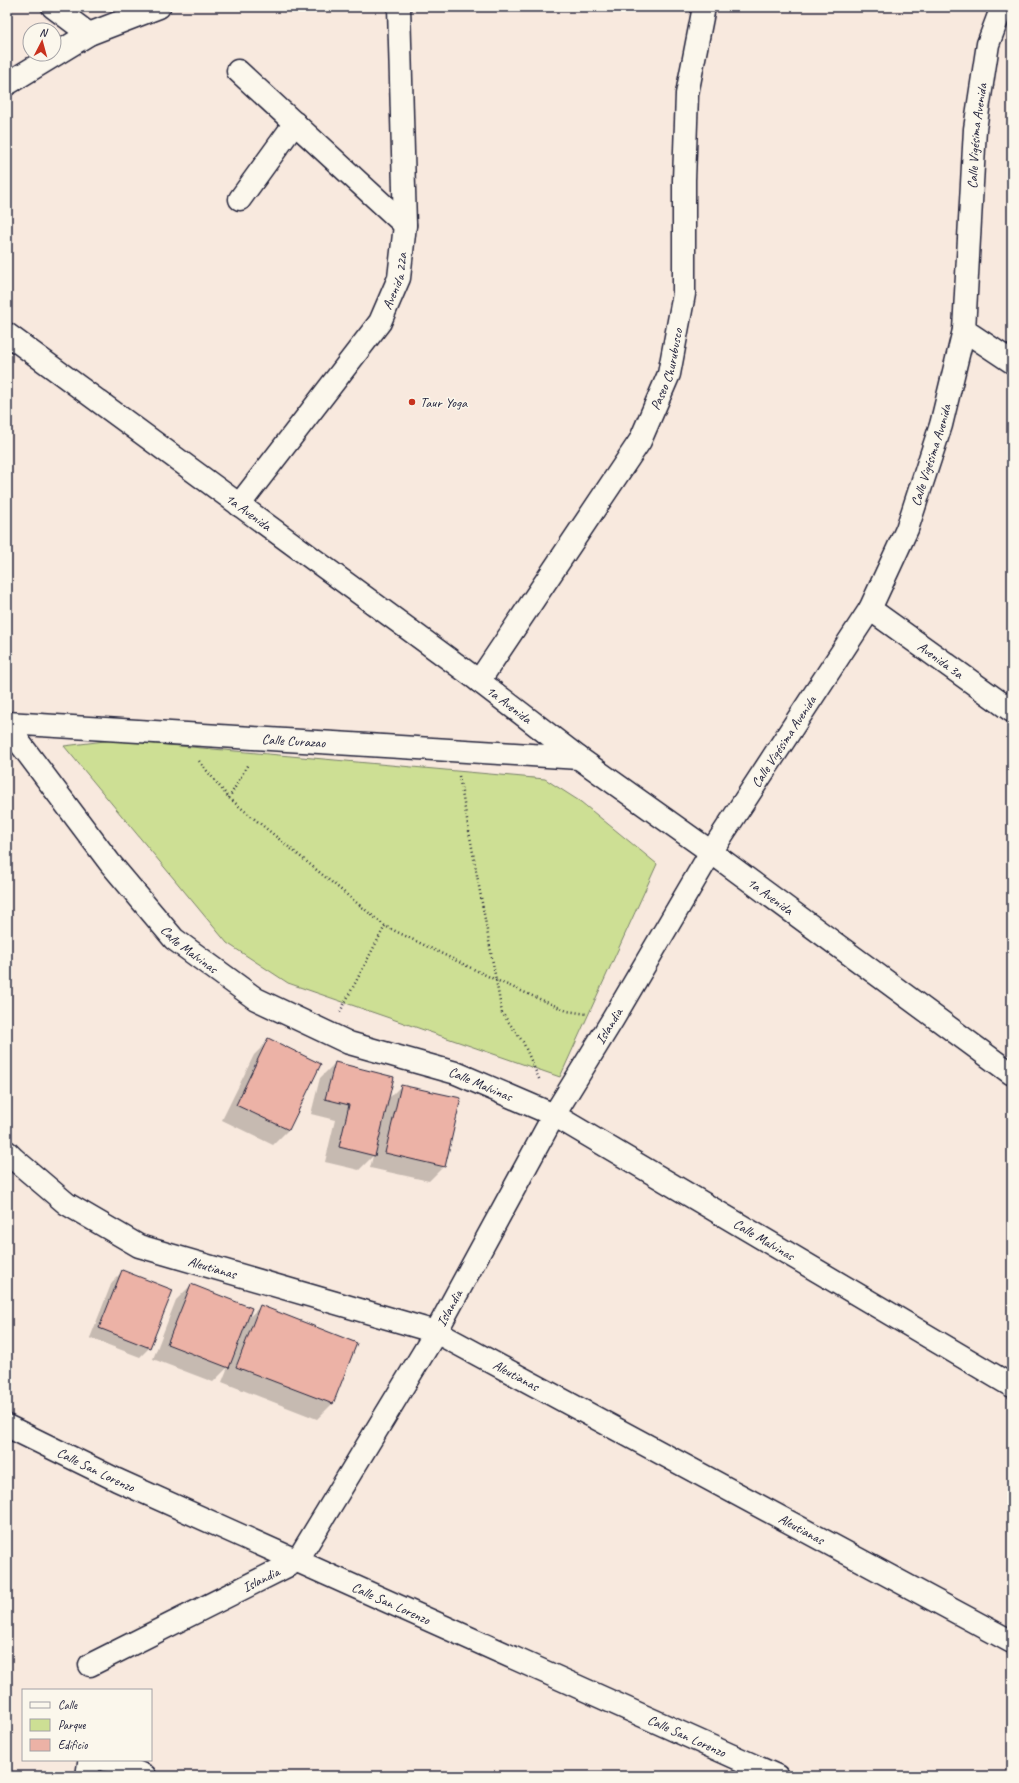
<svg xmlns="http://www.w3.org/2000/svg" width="1019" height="1783" font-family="Caveat,sans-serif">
  <rect width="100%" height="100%" fill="#f8e9de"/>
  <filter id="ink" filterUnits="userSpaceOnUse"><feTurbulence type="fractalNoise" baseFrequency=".025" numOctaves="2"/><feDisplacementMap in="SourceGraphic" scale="8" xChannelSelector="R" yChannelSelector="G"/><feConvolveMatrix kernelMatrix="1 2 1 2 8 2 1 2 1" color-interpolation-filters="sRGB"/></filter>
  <g filter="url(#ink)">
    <!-- green -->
    <path fill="#cddf94" stroke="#788068" d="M113,740L545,779L581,802L657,864L560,1077L288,983L227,943L64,746Z"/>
    <!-- shadow -->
    <path fill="#0003" d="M269,1040L288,1130L273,1145L222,1120L254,1055Z
      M335,1063L388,1099L401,1086L444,1166L429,1181L370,1168L373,1156L359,1170L325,1162L335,1120L311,1114L320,1078Z
      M122,1272L150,1347L140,1357L90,1338L112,1282Z
      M191,1285L246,1320L261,1306L356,1343L332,1404L317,1419L222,1382L228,1367L213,1382L153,1359L176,1300Z"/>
    <!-- building -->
    <path fill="#ecb2a6" stroke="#22223b" d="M268,1038L321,1064L289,1130L236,1105Z
      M335,1062L394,1077L375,1156L339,1147L349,1105L325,1099Z
      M401,1085L461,1098L445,1167L385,1153Z
      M122,1270L173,1290L150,1348L99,1328Z
      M191,1284L252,1308L229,1368L167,1344Z
      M260,1305L357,1343L333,1404L236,1367Z"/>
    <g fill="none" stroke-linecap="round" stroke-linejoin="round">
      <!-- minor casing -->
      <g stroke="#22223b" stroke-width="25">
        <g id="minor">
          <path d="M53,7L89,34"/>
          <path d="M238,71L405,225"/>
          <path d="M7,84L89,34L159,7"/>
          <path d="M240,199L295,123"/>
          <path d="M964,330L1012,362"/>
          <path id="s1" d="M7,334L479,681L579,758L711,852L1012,1074"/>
          <path id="s2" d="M239,505L380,322L399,278L405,225L399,7"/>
          <path id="s3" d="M870,609L1012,711"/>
          <path id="s4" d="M479,681L640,441L669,374L684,294V180L687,94L704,7"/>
          <path id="s5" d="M7,723L579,758"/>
          <path id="s6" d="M7,726L110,863L174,939L256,999L349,1043L456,1073L554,1115L1012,1386"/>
          <path id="s7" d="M7,1152L14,1159L67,1204L139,1246L436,1332L1012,1642"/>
          <path id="s8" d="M7,1426L117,1480L777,1776"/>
          <path id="s9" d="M90,1665L297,1561L436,1332L554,1115L613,1019L711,852L870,609L907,529L941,425L964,330L975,129L988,44L1002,7"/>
          <path d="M104,1760L114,1762L145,1776"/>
          <path d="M87,1776L89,1763L96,1760"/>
        </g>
      </g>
      <!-- path -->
      <path stroke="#22223b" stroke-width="2.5" stroke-dasharray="1 3" stroke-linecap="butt" d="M199,761L229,798L385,926L496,980L567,1011L587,1014
        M459,776L502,1013L523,1042L540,1081
        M229,798L248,764
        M340,1012L385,926"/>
      <!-- minor -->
      <use href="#minor" stroke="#fbf7ec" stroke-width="22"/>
    </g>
  </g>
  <!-- markers -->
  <circle fill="#c8321e" stroke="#fbf7ec" stroke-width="1.5" cx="412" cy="402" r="4"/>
  <g text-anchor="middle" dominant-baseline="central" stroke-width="3" stroke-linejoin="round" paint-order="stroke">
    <!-- street labels -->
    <g font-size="14" fill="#22223b" stroke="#fbf7ec">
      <text stroke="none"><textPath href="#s9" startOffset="1833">Calle Vigésima Avenida</textPath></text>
      <text stroke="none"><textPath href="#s2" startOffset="275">Avenida 22a</textPath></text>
      <text stroke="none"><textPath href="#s4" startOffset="366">Paseo Churubusco</textPath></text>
      <text stroke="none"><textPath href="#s9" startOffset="1509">Calle Vigésima Avenida</textPath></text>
      <text stroke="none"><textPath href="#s1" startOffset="300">1a Avenida</textPath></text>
      <text stroke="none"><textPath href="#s3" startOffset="87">Avenida 3a</textPath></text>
      <text stroke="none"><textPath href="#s1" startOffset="624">1a Avenida</textPath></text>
      <text stroke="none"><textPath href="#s5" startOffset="287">Calle Curazao</textPath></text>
      <text stroke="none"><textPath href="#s9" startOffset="1185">Calle Vigésima Avenida</textPath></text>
      <text stroke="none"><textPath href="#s1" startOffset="948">1a Avenida</textPath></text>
      <text stroke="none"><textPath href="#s6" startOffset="289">Calle Malvinas</textPath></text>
      <text stroke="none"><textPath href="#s9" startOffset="851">Islandia</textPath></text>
      <text stroke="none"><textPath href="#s6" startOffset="613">Calle Malvinas</textPath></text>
      <text stroke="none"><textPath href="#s6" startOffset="937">Calle Malvinas</textPath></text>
      <text stroke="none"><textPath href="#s7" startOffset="239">Aleutianas</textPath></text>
      <text stroke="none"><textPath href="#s9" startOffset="527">Islandia</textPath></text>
      <text stroke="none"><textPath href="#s7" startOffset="563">Aleutianas</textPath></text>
      <text stroke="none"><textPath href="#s8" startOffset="99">Calle San Lorenzo</textPath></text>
      <text stroke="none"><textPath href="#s7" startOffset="887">Aleutianas</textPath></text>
      <text stroke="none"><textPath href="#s9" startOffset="191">Islandia</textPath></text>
      <text stroke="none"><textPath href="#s8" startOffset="423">Calle San Lorenzo</textPath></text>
      <text stroke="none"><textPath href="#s8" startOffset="747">Calle San Lorenzo</textPath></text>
    </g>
    <!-- poi labels -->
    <g font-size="14" fill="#22223b" stroke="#fbf7ec" text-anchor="start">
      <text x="420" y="402">Taur Yoga</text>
    </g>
  </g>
  <!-- margin -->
  <rect width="1019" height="1783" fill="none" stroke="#fbf7ec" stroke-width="24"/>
  <rect x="12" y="12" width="995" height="1759" fill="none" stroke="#22223b" stroke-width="1.5" filter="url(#ink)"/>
  <!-- legend -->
  <rect x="22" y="1689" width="130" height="72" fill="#fbf7ec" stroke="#a4a2a5"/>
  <rect x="30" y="1702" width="20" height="6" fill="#fbf7ec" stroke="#a4a2a5"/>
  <text x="58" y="1709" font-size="12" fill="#22223b">Calle</text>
  <rect x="30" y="1719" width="20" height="12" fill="#cddf94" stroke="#a4a2a5"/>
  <text x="58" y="1729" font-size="12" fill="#22223b">Parque</text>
  <rect x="30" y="1739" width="20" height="12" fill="#ecb2a6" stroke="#a4a2a5"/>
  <text x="58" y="1749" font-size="12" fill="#22223b">Edificio</text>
  <!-- north arrow -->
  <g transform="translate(42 42) rotate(6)"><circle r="19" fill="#fbf7ec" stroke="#a4a2a5"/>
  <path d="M0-3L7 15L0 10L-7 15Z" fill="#c8321e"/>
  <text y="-6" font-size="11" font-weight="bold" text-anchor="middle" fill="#22223b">N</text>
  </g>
</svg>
